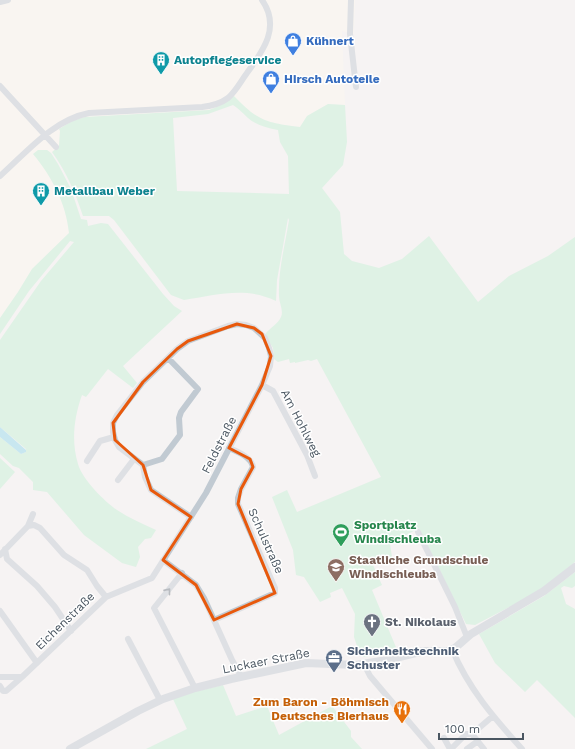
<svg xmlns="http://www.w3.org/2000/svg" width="575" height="749" font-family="'Work Sans',sans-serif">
  <rect width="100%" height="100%" fill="#f5f3f3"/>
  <!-- commercial -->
  <path fill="#fdf9ef" d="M0,0H355L354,34L342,31L345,105L328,104L307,116L300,127L277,124L257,117L247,110L234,97L219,106L209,110L85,117L59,129L60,131L59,146L51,153L47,150L33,154L45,169L62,202L67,220L69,233L32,269L18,292L0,318Z"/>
  <!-- green -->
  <path fill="#c3f1d5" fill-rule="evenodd" d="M234,96C258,121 266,123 300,127L307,116L328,104L345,105L347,142L343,165L322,188L340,212L344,254L352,261L379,268L402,259L429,236L478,302L509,276L548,256L575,237V562L547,585L521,601L475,625L466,624L419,528L390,544L392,557L373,565L382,585L372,590L398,652C386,656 375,656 363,657V654H359L358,649L354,637L355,614L342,588L330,593L331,597L320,602L304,577L296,575L293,550L272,497L287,490L297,512L381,477L317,359L311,361L308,360L295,363V362L290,363L289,359L278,362L274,359L273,348L265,335L266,333C270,328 278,324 281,317C284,311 279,303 279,296C278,271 285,245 289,220L288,218L277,280L276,301C246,286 215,295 184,300L171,295L114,220L109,216H83C75,192 67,173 52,152L59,146L60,131L59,129L72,121L85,117L209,110L219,106ZM233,105C239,109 243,113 248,118C256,125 267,128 278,130L280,142L288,156L289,194L177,191L173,118L208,114Z
    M38,150H47L51,153L58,164L71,189L81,219L87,220L88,226L101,223L108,224L163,294L174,306L182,311L123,366L137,383L133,388L108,369L86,397L82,395C74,417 71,441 78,464C82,479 104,501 117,510C129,518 143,524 156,530L151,538L145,539L138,547L140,557L136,567L122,563L84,535L47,492L33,490V482L19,468L13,466L0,454V437L21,454L26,452V449L0,427V340L41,281L74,242L70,241L29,291L0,334V318L18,292L32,269L69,233C66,203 52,177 33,154Z
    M0,458L15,472L0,489Z
    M575,572V586L572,588L564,586L561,588L566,604L575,609V718L537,680L525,692L495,663L479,634L544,596Z
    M223,685L236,716L267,706L279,735L332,706L351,731V737L362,749H146L187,729L173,699L181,695Z"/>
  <!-- water -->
  <path fill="#90daee" d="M0,427L26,450V452L21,454L0,437Z"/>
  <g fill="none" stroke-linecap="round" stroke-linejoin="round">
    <!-- minor -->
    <path stroke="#c1cad2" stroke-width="6" d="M351,0L350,34L356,87
      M0,2L8,0
      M0,86L56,147
      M0,176C27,152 53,120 89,113L202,107C211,106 220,104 228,98C236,91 241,81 247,73C263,51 281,27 262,0
      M262,385L273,391L307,455L315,476
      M87,461L100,441L114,437
      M143,465L162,459L180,435L179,418L181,412L198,389L168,358
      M118,480L134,459
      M28,526L34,525L40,528L64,555L87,570L97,586L106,597
      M418,532L455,607L467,637
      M5,549L7,559L37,586L55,607L71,631
      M0,555L28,526L33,514
      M163,560L196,585L204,598L232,660L241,676
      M182,573L154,608L195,688
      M0,611L37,663
      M214,620L275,593V588L238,504V498L241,489L253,467C251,457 238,452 229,448
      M128,639L160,700
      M452,649C468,688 494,718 522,749
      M364,664L370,676L432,749
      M0,677H22L6,691H3L0,686
      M22,677L106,597L152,578L206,493L262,385L270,366L271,356L269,348L265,338L254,328L246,325L237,324L228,326L188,341L177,349L143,382L117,415L113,423V432L115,440L119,447L143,465L145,477L151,490L191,517
      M472,734L484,749
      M444,738L450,749
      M451,749L466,734H472L493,716
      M467,749L478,741"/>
    <!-- tertiary -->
    <path stroke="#c1cad2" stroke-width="8" d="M70,749L138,711L163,699L195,688L231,679L306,663L356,665L387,660L424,651H448L455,648L471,634L544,591L575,567"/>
  </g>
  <!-- one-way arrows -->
  <defs><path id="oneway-chevron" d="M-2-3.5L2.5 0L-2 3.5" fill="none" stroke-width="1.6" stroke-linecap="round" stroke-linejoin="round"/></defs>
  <use stroke="#6e7983" href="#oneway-chevron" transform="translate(168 591) rotate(-51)"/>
  <!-- marked area -->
  <path d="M0 0H575V749H0ZM237,324L254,328L262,334L271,356L262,385L229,448L250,459L253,467L241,489L238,504L275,593L214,620L196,585L163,560L191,517L151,490L143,465L115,440L113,423L143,382L177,349L188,341Z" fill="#f5f3f3" fill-opacity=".55" fill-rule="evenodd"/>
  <path fill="none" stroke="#e8590c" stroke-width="3" stroke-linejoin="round" d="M237,324L254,328L262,334L271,356L262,385L229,448L250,459L253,467L241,489L238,504L275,593L214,620L196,585L163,560L191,517L151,490L143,465L115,440L113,423L143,382L177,349L188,341Z"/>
  <!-- icons -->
  <defs>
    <g id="shop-pin" transform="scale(0.9)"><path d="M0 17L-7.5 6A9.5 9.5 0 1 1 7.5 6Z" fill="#3f7fe0" stroke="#fff"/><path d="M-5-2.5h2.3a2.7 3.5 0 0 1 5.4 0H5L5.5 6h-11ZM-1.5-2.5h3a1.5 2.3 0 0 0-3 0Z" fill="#fff"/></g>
    <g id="building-pin" transform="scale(0.9)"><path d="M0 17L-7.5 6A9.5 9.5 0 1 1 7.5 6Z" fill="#0f9aa8" stroke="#fff"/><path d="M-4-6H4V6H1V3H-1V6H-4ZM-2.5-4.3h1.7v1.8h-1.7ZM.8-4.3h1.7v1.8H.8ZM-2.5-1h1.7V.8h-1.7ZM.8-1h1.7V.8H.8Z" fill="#fff"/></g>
    <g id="stadium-pin" transform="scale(0.9)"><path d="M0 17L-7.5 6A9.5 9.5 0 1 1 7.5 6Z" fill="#2e9e5b" stroke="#fff"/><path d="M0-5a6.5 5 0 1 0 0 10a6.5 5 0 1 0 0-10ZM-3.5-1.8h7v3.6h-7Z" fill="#fff"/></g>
    <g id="school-pin" transform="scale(0.9)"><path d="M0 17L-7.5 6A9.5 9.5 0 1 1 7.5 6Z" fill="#8d6e63" stroke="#fff"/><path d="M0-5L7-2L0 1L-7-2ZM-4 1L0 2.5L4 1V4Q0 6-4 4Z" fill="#fff"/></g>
    <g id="church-pin" transform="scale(0.9)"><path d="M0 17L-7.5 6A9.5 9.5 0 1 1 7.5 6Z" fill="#6b7280" stroke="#fff"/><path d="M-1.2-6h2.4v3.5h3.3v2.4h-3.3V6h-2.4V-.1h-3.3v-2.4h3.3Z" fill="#fff"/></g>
    <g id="office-pin" transform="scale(0.9)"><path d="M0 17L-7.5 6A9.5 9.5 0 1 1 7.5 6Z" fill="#5c6f8a" stroke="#fff"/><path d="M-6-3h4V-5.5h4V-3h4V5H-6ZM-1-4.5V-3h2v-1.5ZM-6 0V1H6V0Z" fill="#fff"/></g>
    <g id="restaurant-pin" transform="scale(0.9)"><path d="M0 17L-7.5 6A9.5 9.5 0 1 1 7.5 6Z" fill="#e8710a" stroke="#fff"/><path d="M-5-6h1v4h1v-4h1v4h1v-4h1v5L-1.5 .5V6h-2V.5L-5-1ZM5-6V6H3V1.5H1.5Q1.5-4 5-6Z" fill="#fff"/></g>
  </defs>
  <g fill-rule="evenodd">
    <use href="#shop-pin" x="293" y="41"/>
    <use href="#building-pin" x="161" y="60"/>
    <use href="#shop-pin" x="271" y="79"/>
    <use href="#building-pin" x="41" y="191"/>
    <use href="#stadium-pin" x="341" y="532"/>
    <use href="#school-pin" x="336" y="567"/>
    <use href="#church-pin" x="372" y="622"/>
    <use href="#office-pin" x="334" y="658"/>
    <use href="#restaurant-pin" x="402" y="709"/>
  </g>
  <g text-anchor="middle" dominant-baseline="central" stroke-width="3" stroke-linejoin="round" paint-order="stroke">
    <!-- shop labels -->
    <g font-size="12" font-weight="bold" fill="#366cbe" stroke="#fff" text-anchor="start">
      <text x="306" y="41">Kühnert</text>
      <text x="284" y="79">Hirsch Autoteile</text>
    </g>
    <!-- culture labels -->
    <g font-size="12" font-weight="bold" fill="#0d838f" stroke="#fff" text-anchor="start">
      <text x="174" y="60">Autopflegeservice</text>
      <text x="54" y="191">Metallbau Weber</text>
    </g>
    <!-- street labels -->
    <g font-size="12" fill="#4a5661" stroke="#fff">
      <text transform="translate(301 423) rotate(63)">Am Hohlweg</text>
      <text transform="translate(219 445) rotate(-63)">Feldstraße</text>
      <text transform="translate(266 541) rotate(66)">Schulstraße</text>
      <text transform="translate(65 621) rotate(-44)">Eichenstraße</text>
      <text transform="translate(266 661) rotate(-11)">Luckaer Straße</text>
    </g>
    <!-- leisure labels -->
    <g font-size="12" font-weight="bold" fill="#27864d" stroke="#fff" text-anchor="start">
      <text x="354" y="525">Sportplatz<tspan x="354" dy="14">Windischleuba</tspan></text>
    </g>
    <!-- education labels -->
    <g font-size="12" font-weight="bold" fill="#785e54" stroke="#fff" text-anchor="start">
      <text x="349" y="560">Staatliche Grundschule<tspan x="349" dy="14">Windischleuba</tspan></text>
    </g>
    <!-- worship labels -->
    <g font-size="12" font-weight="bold" fill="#5b616d" stroke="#fff" text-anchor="start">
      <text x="385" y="622">St. Nikolaus</text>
    </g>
    <!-- service labels -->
    <g font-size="12" font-weight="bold" fill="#4e5e75" stroke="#fff" text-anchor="start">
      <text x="347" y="651">Sicherheitstechnik<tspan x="347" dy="14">Schuster</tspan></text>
    </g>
    <!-- food labels -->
    <g font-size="12" font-weight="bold" fill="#c56008" stroke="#fff" text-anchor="end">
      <text x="389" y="702">Zum Baron - Böhmisch<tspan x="389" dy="14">Deutsches Bierhaus</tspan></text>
    </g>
  </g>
  <!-- scale -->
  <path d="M439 733v6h84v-6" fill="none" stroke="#4a5661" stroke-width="2"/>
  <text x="445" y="733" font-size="12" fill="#4a5661" stroke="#ffffff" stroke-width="3" paint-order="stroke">100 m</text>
</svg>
